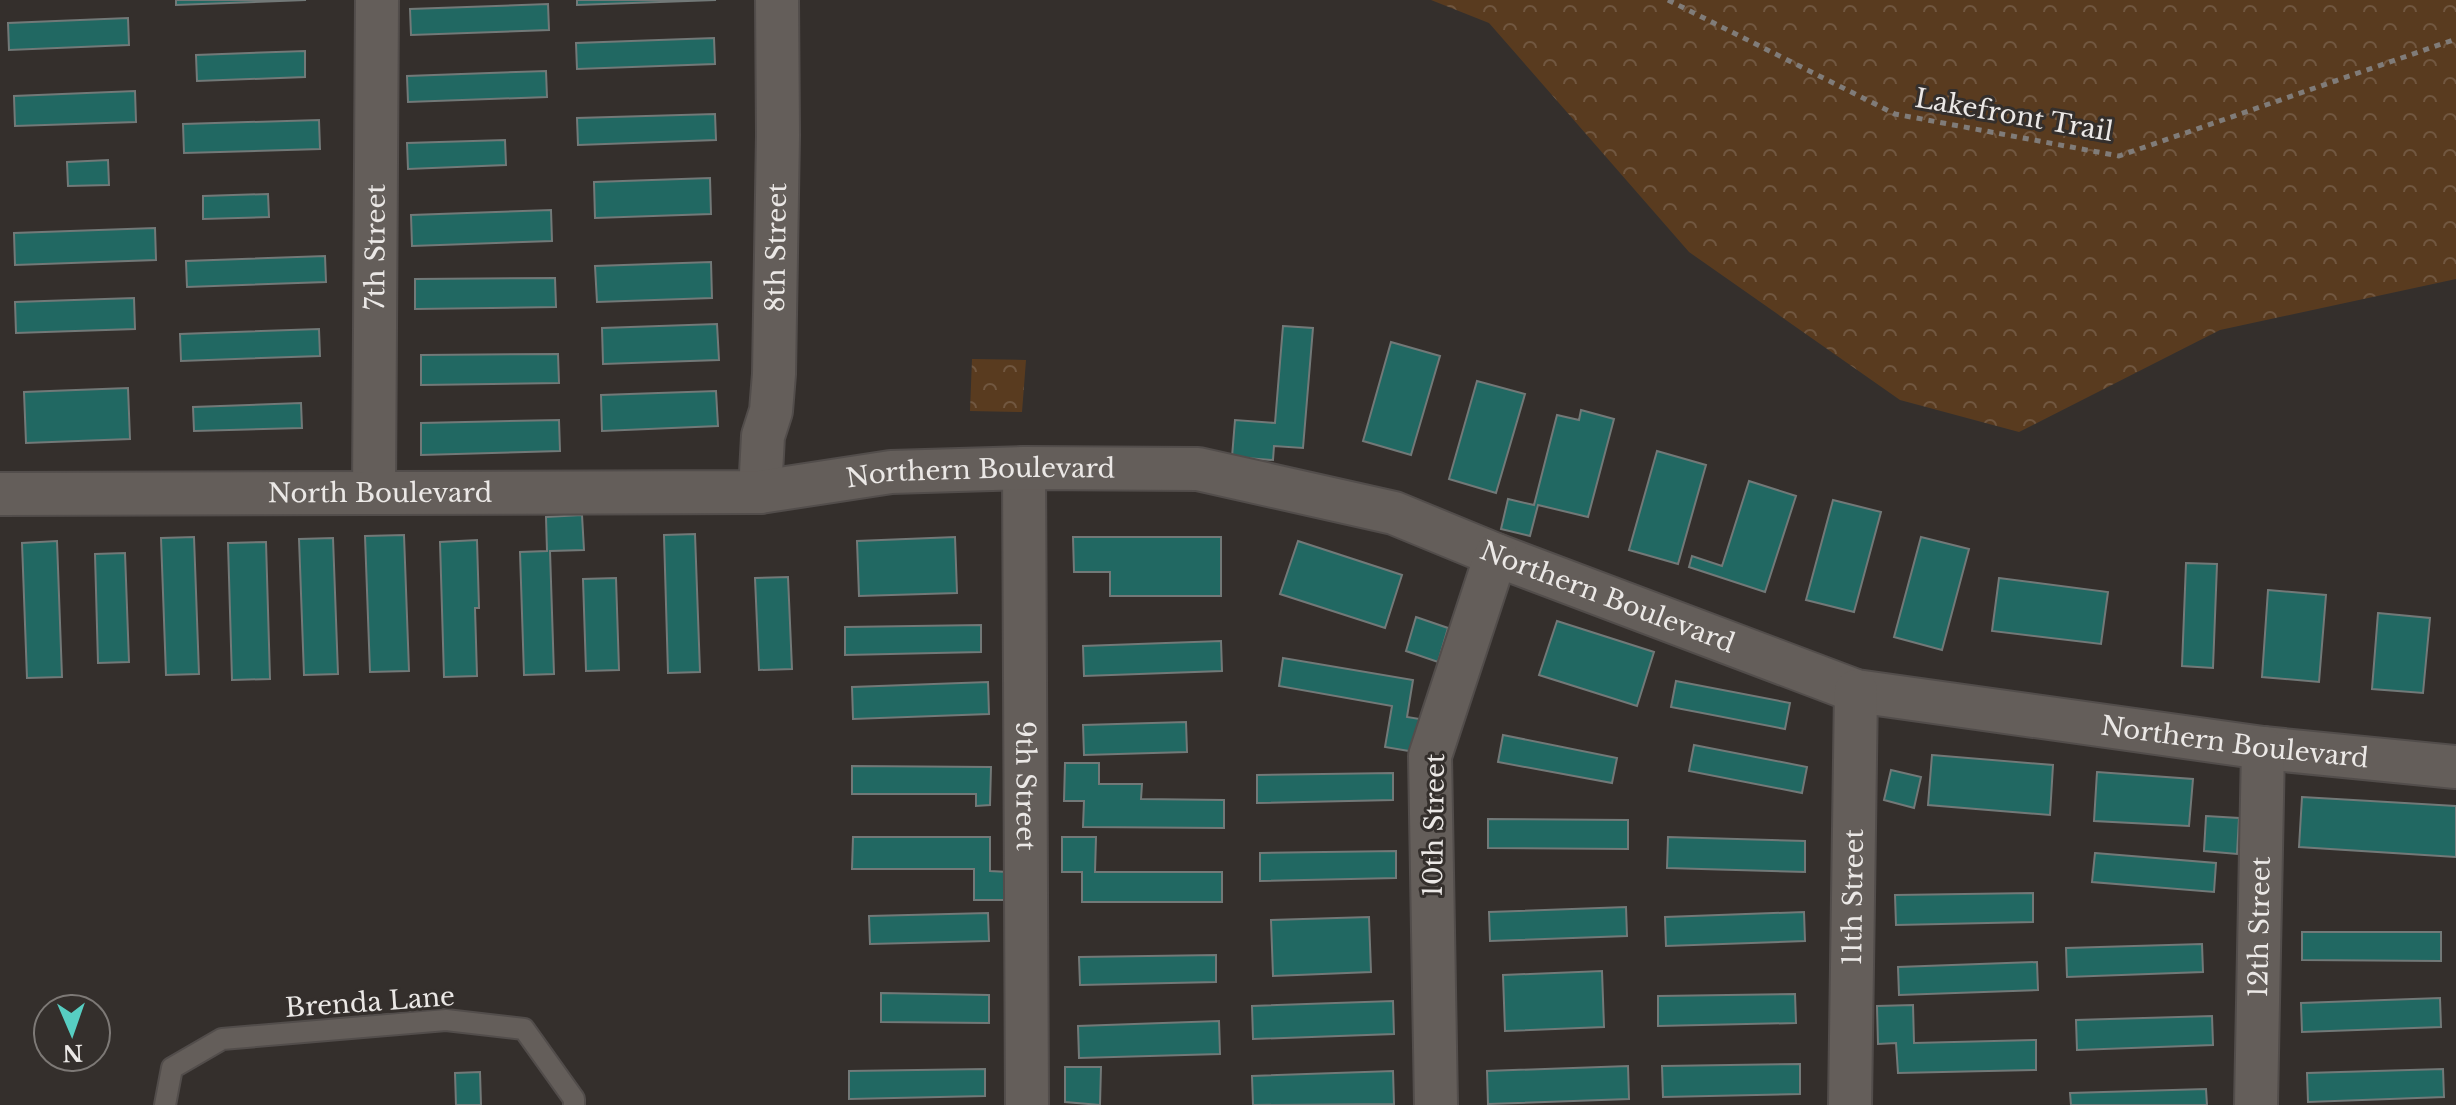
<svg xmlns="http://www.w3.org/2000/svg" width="2456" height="1105" font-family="'Libre Baskerville',serif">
  <defs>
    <pattern id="forest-crowns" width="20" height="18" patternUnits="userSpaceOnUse" patternTransform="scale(2)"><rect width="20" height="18" fill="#593b1f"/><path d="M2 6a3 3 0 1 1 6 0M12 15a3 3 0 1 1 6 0" fill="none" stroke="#715740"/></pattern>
  </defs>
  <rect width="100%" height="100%" fill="#342f2c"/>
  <!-- forest -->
  <path fill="url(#forest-crowns)" d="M1431,0H2456V279L2220,330L2019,432L1900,400L1689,252L1489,23Z
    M972,359L1026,360L1022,412L970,411Z"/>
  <!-- building -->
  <path fill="#216862" stroke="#727978" stroke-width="2" d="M176,0H306L176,5Z
    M577,0H716L577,5Z
    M548,4L549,30L411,35L410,9Z
    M128,18L129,45L9,50L8,23Z
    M714,38L715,64L577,69L576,43Z
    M305,51V77L197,81L196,55Z
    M546,71L547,97L408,102L407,76Z
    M135,91L136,122L15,126L14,96Z
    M715,114L716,140L578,145L577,118Z
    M319,120L320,149L184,153L183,124Z
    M505,140L506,165L408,169L407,143Z
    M108,160L109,185L68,186L67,162Z
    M710,178L711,214L595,218L594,182Z
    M268,194L269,217L203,219V196Z
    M551,210L552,241L412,246L411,215Z
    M155,228L156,260L15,265L14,233Z
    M325,256L326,282L187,287L186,261Z
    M711,262L712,298L597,302L595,266Z
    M555,278L556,307L415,309V279Z
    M134,298L135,329L16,333L15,302Z
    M717,324L719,360L603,364L602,328Z
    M1283,326L1313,328L1303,448L1274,446L1273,460L1232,457L1235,420L1275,423Z
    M319,329L320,356L181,361L180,334Z
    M1391,342L1440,356L1411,455L1363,441Z
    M558,354L559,383L421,385V355Z
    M1477,381L1525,394L1496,493L1449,479Z
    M128,388L130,439L26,443L24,392Z
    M716,391L718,426L602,431L601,395Z
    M301,403L302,428L194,431L193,407Z
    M1581,410L1614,419L1588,517L1538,505L1530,536L1501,529L1508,499L1534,505L1557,415L1579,420Z
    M559,420L560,451L421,455V423Z
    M1657,451L1706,465L1678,564L1629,550Z
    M1749,481L1796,496L1765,592L1689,567L1692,556L1722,566Z
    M1833,500L1881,512L1854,612L1806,600Z
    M582,515L584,550L550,551L554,674L524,675L520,552L547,551L546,517Z
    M695,534L700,672L668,673L664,535Z
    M404,535L409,671L370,672L365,536Z
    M194,537L199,674L166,675L161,538Z
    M955,537L957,593L859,596L857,541Z
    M1073,537H1221V596H1110V572H1074Z
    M1921,537L1969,549L1942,650L1894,637Z
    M333,538L338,674L304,675L299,539Z
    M477,540L479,608H475L477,676L444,677L440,542Z
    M57,541L62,677L27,678L22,543Z
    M1298,541L1402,575L1385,628L1280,594Z
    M266,542L270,679L232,680L228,543Z
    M125,553L129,662L98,663L95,554Z
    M2186,563L2217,564L2213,668L2182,666Z
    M788,577L792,669L759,670L755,578Z
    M616,578L619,670L586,671L583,579Z
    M1999,578L2108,592L2101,644L1992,631Z
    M2268,590L2326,595L2319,682L2262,677Z
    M2378,613L2430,618L2423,693L2372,689Z
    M1416,617L1448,628L1438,662L1406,651Z
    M1557,621L1654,652L1637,706L1539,675Z
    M981,625V652L845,655V627Z
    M1221,641L1222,671L1084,676L1083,646Z
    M1283,658L1413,680L1407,717L1426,720L1421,753L1385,747L1392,706L1279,686Z
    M1676,681L1790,703L1785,729L1671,707Z
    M988,682L989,714L853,719L852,687Z
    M1186,722L1187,752L1084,755L1083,725Z
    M1503,735L1617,758L1612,783L1498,762Z
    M1694,745L1807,767L1802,793L1689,771Z
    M1932,755L2053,765L2050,815L1928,805Z
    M1065,763H1099V784H1142L1141,799L1224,800V828L1083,827L1084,801H1064Z
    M852,766L991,767L990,805L976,806V794H852Z
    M1891,770L1921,777L1914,808L1884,800Z
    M2097,772L2193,779L2189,826L2094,821Z
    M1393,773V800L1257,803V775Z
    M2302,797L2456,806V857L2299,847Z
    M2206,816L2239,818L2237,854L2204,851Z
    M1488,819L1628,820V849L1488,848Z
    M853,837H990V871L1008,872V900H974V869H852Z
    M1062,837H1096L1095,872H1222V902H1082V872H1062Z
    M1668,837L1805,841V872L1667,868Z
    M1396,851V878L1260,881V853Z
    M2095,853L2216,863L2214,892L2092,882Z
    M2033,893V922L1896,925L1895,895Z
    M1626,907L1627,936L1490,941L1489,912Z
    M1804,912L1805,941L1666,946L1665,917Z
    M988,913L989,941L870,944L869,916Z
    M1369,917L1371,972L1273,976L1271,920Z
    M2302,932H2441V961L2302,960Z
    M2202,944L2203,972L2067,977L2066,948Z
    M1216,955V982L1080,985L1079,957Z
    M2037,962L2038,990L1899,995L1898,967Z
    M1602,971L1604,1027L1505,1031L1503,975Z
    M881,993L989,995V1023L881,1022Z
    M1795,994L1796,1023L1658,1026V996Z
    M2440,998L2441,1027L2302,1032L2301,1003Z
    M1393,1001L1394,1034L1253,1039L1252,1006Z
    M1913,1005L1914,1043L2036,1040V1070L1898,1073L1896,1043L1878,1044L1877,1006Z
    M2212,1016L2213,1045L2077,1050L2076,1020Z
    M1219,1021L1220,1054L1079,1058L1078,1026Z
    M1800,1064V1094L1663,1097L1662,1066Z
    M1628,1066L1629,1099L1488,1104L1487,1071Z
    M1065,1067H1101L1100,1105L1065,1102Z
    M985,1069V1096L849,1099V1071Z
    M2443,1069L2444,1097L2308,1102L2307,1073Z
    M1393,1071L1394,1104L1253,1105L1252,1076Z
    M480,1072L481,1105H456L455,1073Z
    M2206,1089L2207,1105H2071L2070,1093Z"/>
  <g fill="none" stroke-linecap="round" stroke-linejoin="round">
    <!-- service casing -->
    <g stroke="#524d4b" stroke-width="24">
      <path id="service" d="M165,1105L172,1068L222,1039L446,1020L524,1029L574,1099V1105"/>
    </g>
    <!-- minor casing -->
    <g stroke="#524d4b" stroke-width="46">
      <g id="minor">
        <path id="s1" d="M1024,468L1027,1105"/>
        <path id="s2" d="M760,492L763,436L771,411L774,374L778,135L777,0"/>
        <path id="s3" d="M374,493L377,0"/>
        <path id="s4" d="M0,494L760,492L891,472L1024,468L1198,469L1394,513L1496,555L1856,691L2263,748L2456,767"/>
        <path d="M1436,1105L1430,756L1496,555"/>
        <path id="s5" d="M1850,1105L1856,691"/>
        <path id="s6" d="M2256,1105L2263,748"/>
      </g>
    </g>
    <!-- path -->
    <path stroke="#807c79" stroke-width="5" stroke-dasharray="6 6" stroke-linecap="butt" d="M1668,0L1895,114L2119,156L2456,39"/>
    <!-- service -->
    <use href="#service" stroke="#645e5a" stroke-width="20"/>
    <!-- minor -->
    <use href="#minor" stroke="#645e5a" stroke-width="42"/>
  </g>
  <g text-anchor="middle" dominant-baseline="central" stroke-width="6" stroke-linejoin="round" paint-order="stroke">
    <!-- street labels -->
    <g font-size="26" fill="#ebe8e6" stroke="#342f2c">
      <text transform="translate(2014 115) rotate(10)">Lakefront Trail</text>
      <text stroke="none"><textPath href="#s3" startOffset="246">7th Street</textPath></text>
      <text stroke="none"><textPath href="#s2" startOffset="246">8th Street</textPath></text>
      <text stroke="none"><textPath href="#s4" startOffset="982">Northern Boulevard</textPath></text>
      <text stroke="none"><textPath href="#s4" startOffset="380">North Boulevard</textPath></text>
      <text stroke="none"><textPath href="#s4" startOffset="1630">Northern Boulevard</textPath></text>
      <text stroke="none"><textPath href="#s4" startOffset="2278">Northern Boulevard</textPath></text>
      <text stroke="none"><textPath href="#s1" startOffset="318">9th Street</textPath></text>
      <text transform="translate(1434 825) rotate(-89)">10th Street</text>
      <text stroke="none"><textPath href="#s5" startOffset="208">11th Street</textPath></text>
      <text stroke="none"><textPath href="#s6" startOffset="178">12th Street</textPath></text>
      <text transform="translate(370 1002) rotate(-4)">Brenda Lane</text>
    </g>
  </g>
  <!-- north arrow -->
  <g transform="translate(72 1033) rotate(178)"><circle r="38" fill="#342f2c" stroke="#7d7976" stroke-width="2"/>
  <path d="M0-6L14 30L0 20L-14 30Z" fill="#57cec2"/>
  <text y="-12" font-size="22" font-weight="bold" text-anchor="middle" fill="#ebe8e6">N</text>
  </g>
</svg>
